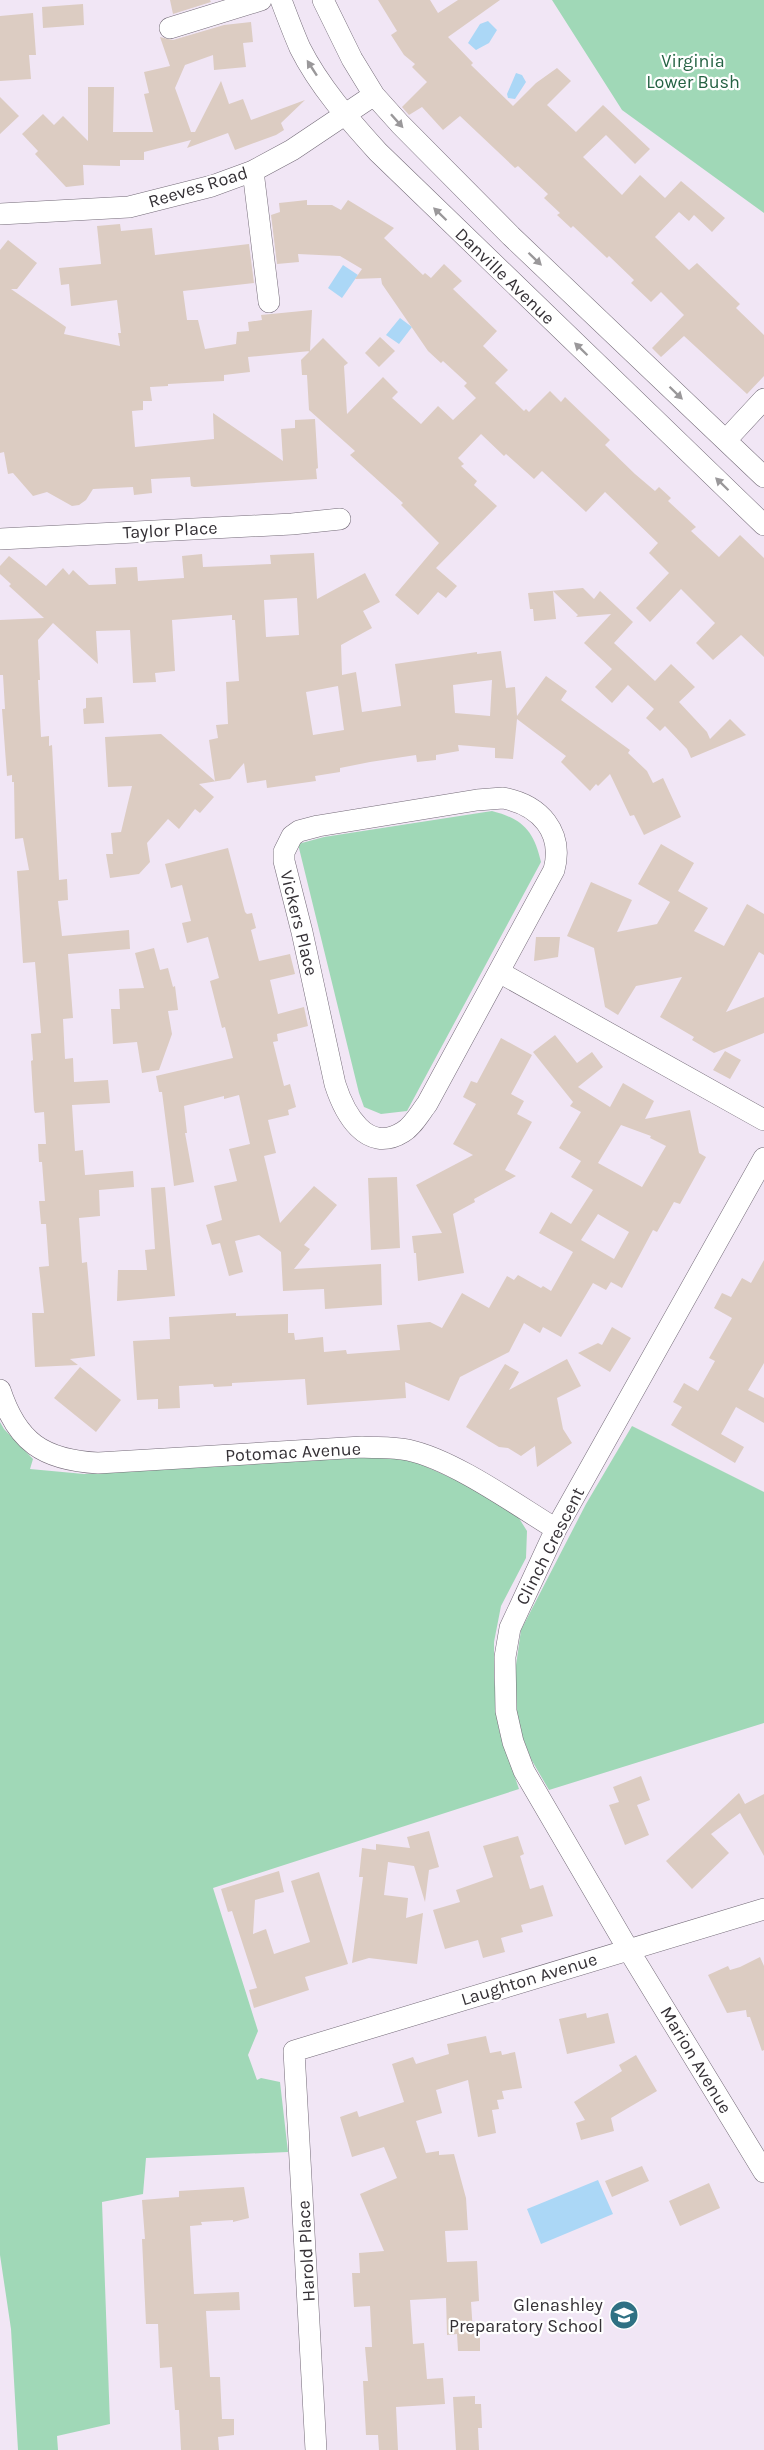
<svg xmlns="http://www.w3.org/2000/svg" width="764" height="2450" font-family="Karla,sans-serif">
  <rect width="100%" height="100%" fill="#f1e6f5"/>
  <!-- green -->
  <path fill="#a0d8b7" d="M552,0H764V213L622,110Z
    M492,811C523,819 534,831 541,862L407,1111L381,1114L364,1107L359,1093L298,844L324,837Z
    M0,1422L4,1429L33,1459L30,1469L84,1474L369,1457L411,1460L467,1485L517,1515L527,1531L526,1558L501,1606L494,1642V1677L499,1730L519,1789L213,1888L258,2031L248,2055L257,2080L261,2078L280,2082L288,2152L146,2158L143,2194L102,2202L110,2424L57,2436L58,2450H18L11,2329L0,2255Z
    M632,1426L764,1492V1723L549,1790L531,1759L518,1725L515,1701L516,1665L521,1630L586,1504Z"/>
  <!-- water -->
  <path fill="#abd7f6" d="M488,21L497,30L489,43L476,50L468,43L480,24Z
    M516,73L522,75L526,82L515,99L508,98L507,94Z
    M343,265L358,275L342,298L328,288Z
    M400,318L412,327L399,344L386,335Z
    M598,2180L613,2214L541,2244L527,2209Z"/>
  <!-- building -->
  <path fill="#dcccc2" fill-rule="evenodd" d="M170,0H210L211,2L173,14Z
    M378,0H430L438,13L458,0H500L448,37L473,63L471,65L513,106L536,83L557,68L571,81L547,105L576,132L603,105L650,149L635,164L606,135L583,157L622,195L640,175L665,198L681,181L725,218L712,232L694,215L689,221L679,212L655,237L689,270L697,263L740,304L736,308L764,335V376L747,394L684,336L661,357L652,348L684,315L661,292L651,302L631,283L634,280L609,256L607,258L573,226L571,228L557,215L560,213L544,198L548,194L518,166L515,168L460,116L443,130L422,107L409,115L402,107L427,82L412,67L415,64L404,55L391,35L397,31Z
    M83,4L84,25L43,28L42,7Z
    M33,13L36,55H29L31,79L0,81V16Z
    M251,22L253,42L243,43L246,67L214,70L213,55L185,65L175,88L191,132H195L221,81L229,104L243,99L251,120L305,100L281,123L284,130L276,135L235,150L228,133L187,148L191,140L144,152V160H120V166L83,165L84,185L66,187L35,154L38,151L22,134L43,114L54,125L63,116L88,141V87H114L113,132H153L144,94L149,93L144,72L170,66L160,37L173,40L224,25Z
    M0,97L19,116L0,134Z
    M307,200V205H332L341,210L348,200L394,228L384,238L423,275L425,273L431,278L444,264L462,281L453,289L497,331L483,346L508,370L495,383L524,411L526,409L529,412L550,391L561,402L565,397L610,440L605,445L635,474L655,491L659,487L671,498L668,501L696,527L691,531L719,557L740,535L764,558V657L741,635L713,660L696,643L715,623L681,589L650,622L636,608L669,573L649,553L658,543L605,492L586,512L542,471L534,479L506,454L504,456L481,434L458,458L464,464L461,466L477,481L474,485L497,506L436,568L457,586L446,598L438,592L418,615L395,595L439,543L401,505L403,503L350,455L355,451L309,410L307,375H302L301,360L323,338L348,363L344,366L347,414L383,377L398,392L392,398L421,424L438,406L453,420L476,398L464,386L467,383L443,361L441,363L428,351L382,284L381,278L355,279L362,269L340,256L298,254L299,262L277,264L271,215L280,212L279,203Z
    M120,224L121,231L152,228L155,255L249,244L254,283L183,291L187,320H198L205,349L236,344L237,332L249,331L248,322L262,320L261,315L312,310L310,351L248,357L250,372L224,375V381L168,384V386L150,387L152,401H143V410L132,411L135,447L214,439L213,413L283,461L281,429L295,428V420L315,419L318,468L316,469L317,479L194,487L191,486L190,477L151,479L152,493L134,495L133,487L93,489L86,500L79,505L72,506L47,492L33,496L13,473L8,474L4,452L0,453V250L8,240L37,263L17,289H11L66,327L64,334L120,346L118,333H121L117,300L71,306L69,284L61,285L59,268L101,264L97,226Z
    M380,337L395,351L379,367L365,353Z
    M314,553L317,599L365,573L380,602L363,611L372,628L341,645L342,675L356,672L362,712L401,706L395,664L477,652V654L501,651L506,688L515,687L517,716L546,676L567,691L561,700L630,750L628,753L647,771L653,783L663,778L681,817L644,835L634,815L630,816L610,774L598,786L596,784L590,791L561,762L566,756L517,719L513,759L495,758V748L458,745L459,751L436,755V760L417,762L416,755L370,762L340,768V772L315,776L316,781L267,788L266,780L247,783L244,763L230,779L199,784L214,797L200,813L195,809L179,829L168,819L147,843L150,862L139,874L110,878L106,854H113L111,833L121,832L132,786L108,787L105,737L161,734L215,781L209,740L218,738L216,725L228,724L226,682L239,681L235,620H232V615L172,620L175,671L155,673L156,682L133,683L130,630L96,631L98,664L53,623L38,640L40,680H38L41,737L49,736V746L52,745L59,880L67,879L68,900L58,901L62,936L129,930L130,949L68,954L73,1018L63,1019L65,1059L73,1058L74,1082L108,1080L110,1103L72,1105L75,1151L83,1150L85,1175L133,1171L134,1187L99,1190L100,1216L79,1218L82,1263L87,1262L95,1356L70,1359L78,1365L35,1367L32,1313H44L39,1267L49,1266L46,1224H41L39,1201H45L42,1162H39L38,1144H46L44,1112L35,1113L34,1110L31,1061L33,1060L31,1034L41,1033L35,962L23,963L17,871L29,870L23,838L15,839L14,782H12V775L7,776L2,709H5L3,675H0V620L44,618L9,586L11,584L0,574V566L9,556L46,586L63,568L69,575L73,570L89,585L116,584L115,568L137,567L138,581L184,578L182,556L202,554L203,567L271,564L270,555ZM297,598L299,635L266,637L264,600ZM492,680L490,716L455,713L453,685ZM338,686L344,730L313,735L306,692Z
    M583,588L594,599L600,591L633,622L614,643L655,681L671,664L695,687L679,702L707,732L710,739L730,719L746,735L691,758L687,749L665,726L660,731L646,718L654,709L628,685L612,703L595,687L612,669L584,643L611,614L576,617L578,615L553,591L556,619L534,621L533,609H530L528,593Z
    M102,697L104,723L84,724L83,709L86,708V698Z
    M661,844L694,863L678,891L708,908L694,931L724,946L747,904L764,914V955L759,952L726,1012L764,997V1033L714,1053L692,1040L694,1037L660,1017L682,977L636,986L618,1015L605,1007L594,948L567,936L591,882L632,900L617,932L657,924L670,902L638,884Z
    M228,848L245,912L247,914L252,913L256,928L251,930L259,961L290,954L295,974L270,980L278,1014L304,1007L308,1026L277,1034L278,1041L273,1042L284,1086L290,1084L296,1107L288,1110L289,1115L268,1120L276,1153L264,1156L280,1223L314,1186L337,1205L304,1245L310,1249L294,1269L381,1264L382,1305L325,1309L324,1289L283,1291L281,1252L259,1235L235,1241L243,1272L229,1276L220,1243L212,1245L206,1225L222,1220L214,1186L237,1181L229,1149L250,1144L239,1095L224,1099V1096L184,1106L187,1133H185L194,1182L174,1186L162,1092H159L156,1076L233,1058L225,1027L222,1028L210,981L219,978L208,937L187,943L182,923L191,921L182,885L171,888L165,864Z
    M536,937H560L558,957L534,961Z
    M154,948L160,970L168,968L173,987L175,986L178,1010L168,1011L172,1034L159,1070L142,1073L137,1042L113,1044L111,1009H120L119,989L144,988L135,953Z
    M555,1035L577,1063L592,1052L603,1067L578,1087L610,1107L623,1083L654,1101L645,1119L690,1110L699,1153L706,1157L680,1204L674,1202L657,1232L653,1230L622,1288L611,1282L606,1290L593,1283L561,1337L543,1327L540,1333L524,1323L509,1352L460,1377L449,1401L405,1382L406,1398L307,1405L305,1379L232,1383V1386L214,1387L213,1384L179,1386L180,1408L158,1409V1399L137,1400L133,1341L170,1339L169,1317L236,1313V1316L288,1314V1333H294L295,1340L323,1337L324,1352L346,1350L347,1354L400,1350L397,1325L430,1322L442,1328L462,1293L489,1308L507,1276L514,1280L518,1275L541,1288L543,1286L551,1291L573,1252L539,1233L551,1212L571,1224L593,1190L571,1177L581,1161L559,1148L581,1112L570,1106L573,1102L533,1052ZM621,1125L651,1136L650,1138L666,1146L642,1187L598,1163ZM598,1214L629,1232L614,1259L581,1240Z
    M501,1038L532,1055L511,1094L524,1101L517,1114L532,1122L505,1170L516,1176L474,1199L475,1202L453,1214L464,1273L418,1281L416,1253H414L412,1236L442,1233L416,1185L473,1155L453,1144L476,1104L463,1097L471,1081L477,1083Z
    M725,1051L741,1060L730,1079L713,1070Z
    M397,1177L400,1248L371,1250L368,1178Z
    M165,1187L175,1296L117,1301L118,1270H147L145,1250L155,1249L151,1188Z
    M764,1260V1363L748,1390L764,1398V1423L736,1407L721,1434L744,1447L735,1463L671,1425L682,1407L673,1402L684,1383L698,1391L715,1361L709,1358L732,1318L714,1308L722,1293L731,1297L742,1278L751,1283Z
    M612,1327L631,1338L610,1372L578,1353L598,1343L602,1345Z
    M567,1359L581,1386L557,1398L563,1429L572,1443L537,1467L535,1446L521,1456L508,1448L499,1447L466,1427L505,1364L519,1372L509,1390Z
    M80,1367L121,1400L96,1432L54,1398Z
    M641,1776L650,1800L637,1805L649,1835L625,1845L609,1805L619,1802L613,1787Z
    M739,1793L745,1804L764,1794V1856L740,1813L711,1834L729,1853L692,1889L666,1861Z
    M429,1831L439,1867L429,1870L425,1902L414,1866L388,1862L384,1895L408,1898L406,1918L423,1913L417,1964L369,1958L352,1963L363,1877H359L362,1848L376,1850V1844L410,1848L407,1837Z
    M518,1836L524,1854L520,1856L530,1889L543,1885L553,1916L521,1925L523,1932L501,1938L505,1952L483,1958L478,1940L445,1949L433,1910L460,1902L456,1890L493,1877L483,1846Z
    M279,1871L284,1892L255,1900L253,1934L266,1929L274,1954L310,1942L291,1881L319,1872L348,1964L305,1977L309,1990L254,2008L249,1990L257,1988L232,1911L228,1912L221,1889Z
    M760,1957L764,1966V2050L762,2051L750,2017H747L746,2010L727,2013L708,1975L728,1966L730,1970L740,1967Z
    M586,2013L587,2018L608,2013L615,2043L567,2054L559,2019Z
    M486,2036L490,2053L501,2051L502,2055L515,2052L522,2088L502,2091L504,2099L497,2100L499,2109L492,2110L496,2133L478,2137L468,2080L436,2090L442,2113L416,2121L426,2153L439,2151V2155L454,2154L466,2198L468,2230L445,2231L447,2262L477,2261L479,2301L471,2302L473,2333H480V2351H458L457,2334L447,2335L446,2298L410,2300L413,2344L424,2343L427,2379L443,2378L445,2404L396,2407L398,2450H379L378,2435H366L363,2381H368L365,2347H372L370,2306L354,2307L352,2273H360L359,2253L384,2251L360,2194L397,2178L384,2147L352,2157L340,2117L357,2111L359,2117L404,2102L392,2064L413,2057L416,2064L449,2054L447,2044Z
    M636,2055L657,2091L611,2118L614,2131L581,2140L576,2123L585,2120L574,2102L622,2071L619,2065Z
    M642,2166L649,2181L612,2197L605,2181Z
    M709,2183L720,2208L680,2226L669,2201Z
    M244,2187L249,2218L233,2222V2220L201,2222L202,2225L190,2226L194,2294L239,2292L240,2310L206,2311L210,2377H220L222,2419H234V2435L218,2437L219,2450H181L179,2410H175L172,2367L160,2368L158,2324H146L142,2239H145L142,2200L179,2197V2191Z
    M475,2396V2404H481L482,2428H478L479,2450H456L453,2397Z"/>
  <g fill="none" stroke-linecap="round" stroke-linejoin="round">
    <!-- street casing -->
    <g stroke="#746b78" stroke-width="22">
      <path id="street" d="M281,0C287,16 293,32 300,48C319,86 349,120 378,152L764,525
        M323,0L352,59L374,95L400,124L511,236L764,477
        M170,28L261,0
        M253,171L269,302
        M0,214L129,207L212,186L253,171L292,150L374,95
        M726,440L764,399
        M0,539L292,524L340,519
        M503,798C540,805 564,832 554,870L427,1104C420,1113 413,1126 403,1132C366,1155 344,1112 335,1084L302,932L284,861V852L292,836L299,831L318,826L477,800Z
        M499,972L764,1120
        M764,1158L556,1529L510,1628L505,1657L506,1711L513,1742L524,1771L628,1949L764,2172
        M0,1390C17,1442 43,1460 98,1463L362,1447C377,1448 393,1447 408,1450C454,1460 515,1504 556,1529
        M316,2450L294,2051L764,1909"/>
    </g>
    <!-- street -->
    <use href="#street" stroke="#fff" stroke-width="21"/>
  </g>
  <!-- one-way arrows -->
  <defs><path id="oneway-solid" d="M-6-.8H1V-3.2L6.5 0L1 3.2V.8H-6Z" transform="scale(1.5)"/></defs>
  <g fill="#9a989a">
    <use href="#oneway-solid" transform="translate(312 68) rotate(-123)"/>
    <use href="#oneway-solid" transform="translate(397 121) rotate(48)"/>
    <use href="#oneway-solid" transform="translate(440 214) rotate(-136)"/>
    <use href="#oneway-solid" transform="translate(535 259) rotate(44)"/>
    <use href="#oneway-solid" transform="translate(581 349) rotate(-136)"/>
    <use href="#oneway-solid" transform="translate(676 393) rotate(44)"/>
    <use href="#oneway-solid" transform="translate(722 484) rotate(-136)"/>
  </g>
  <!-- icons -->
  <defs>
    <g id="school-disc" transform="scale(1.5)"><circle r="9.5" fill="#2f7183" stroke="#fff"/><path d="M0-5L7-2L0 1L-7-2ZM-4 1L0 2.5L4 1V4Q0 6-4 4Z" fill="#fff"/></g>
  </defs>
  <g fill-rule="evenodd">
    <use href="#school-disc" x="624" y="2315"/>
  </g>
  <g text-anchor="middle" dominant-baseline="central" stroke-width="4.5" stroke-linejoin="round" paint-order="stroke">
    <!-- park labels -->
    <g font-size="18" fill="#246243" stroke="#fff">
      <text x="693" y="61">Virginia<tspan x="693" dy="21">Lower Bush</tspan></text>
    </g>
    <!-- street labels -->
    <g font-size="18" fill="#353136" stroke="#fff">
      <text transform="translate(198 187) rotate(-17)">Reeves Road</text>
      <text transform="translate(505 276) rotate(44)">Danville Avenue</text>
      <text transform="translate(170 530) rotate(-3)">Taylor Place</text>
      <text transform="translate(299 923) rotate(76)">Vickers Place</text>
      <text transform="translate(293 1452) rotate(-3)">Potomac Avenue</text>
      <text transform="translate(550 1546) rotate(-63)">Clinch Crescent</text>
      <text transform="translate(529 1979) rotate(-17)">Laughton Avenue</text>
      <text transform="translate(696 2060) rotate(59)">Marion Avenue</text>
      <text transform="translate(306 2251) rotate(-93)">Harold Place</text>
    </g>
    <!-- poi labels -->
    <g font-size="18" fill="#353136" stroke="#fff" text-anchor="end">
      <text x="603" y="2305">Glenashley<tspan x="603" dy="21">Preparatory School</tspan></text>
    </g>
  </g>
</svg>
